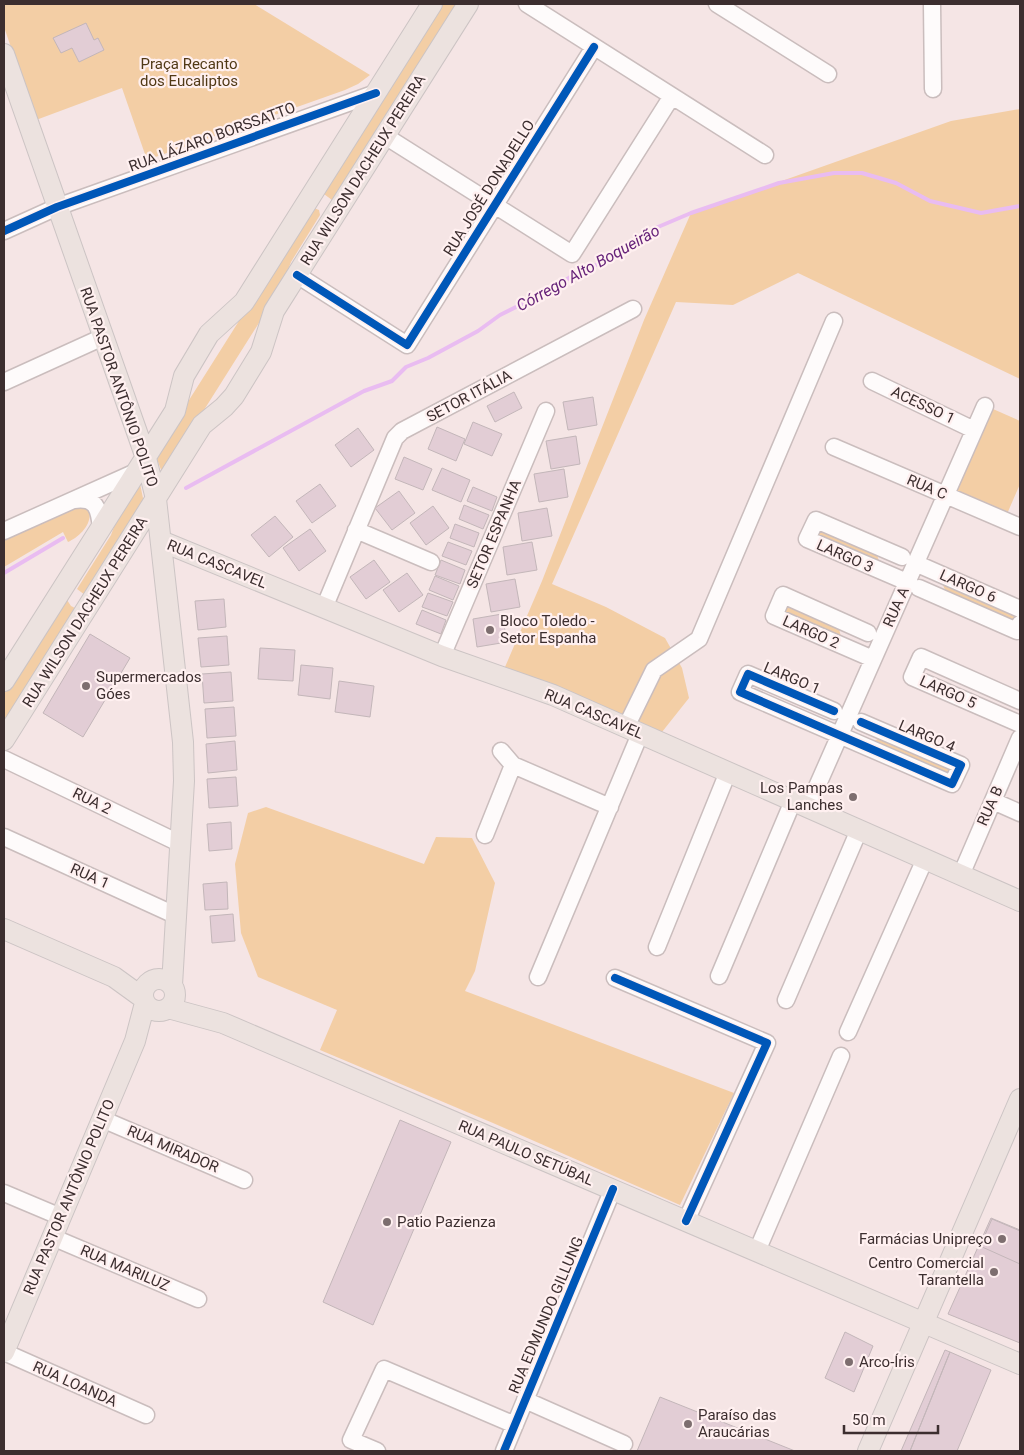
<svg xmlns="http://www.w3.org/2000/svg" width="1024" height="1455" font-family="Roboto,sans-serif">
  <rect width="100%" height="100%" fill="#f5e5e5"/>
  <!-- green -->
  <path fill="#f3cea5" d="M4,4H254L370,75L358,84L345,90L147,160L122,88L36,120L4,27Z
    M438,4H461L332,200L320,191Z
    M1020,109V379L798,273L733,305L676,302L552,584L606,607L665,638L682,668L689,698L662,732L505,667L542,581L644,320L691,213L951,121Z
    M314,208L319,210L320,215L291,262L281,288L163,475L155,454L309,210Z
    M993,409L1020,421V484L1007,514L956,491Z
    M139,479L144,503L85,595L77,589L111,535L121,508Z
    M82,506L89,510C93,524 79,537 68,542L63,532L4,567V539L72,508Z
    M817,524L875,549L881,567L812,537Z
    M940,579L1020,614L1016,626L948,596Z
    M65,597L71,606L75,608L4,728V694Z
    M785,602L838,625L842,641L779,614Z
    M883,736L955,767L949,779L869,744Z
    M266,807L424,864L436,837L472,838L495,883L475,971L465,991L734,1093L680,1205L493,1123L320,1050L337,1010L258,977L241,933L235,864L248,813Z"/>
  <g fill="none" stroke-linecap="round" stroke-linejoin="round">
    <!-- stream -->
    <path stroke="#e9bcf1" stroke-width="4" d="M186,488L364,391L392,381L406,367L428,358L478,331L500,315L552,289L575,274L605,261L658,227L691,213L779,183L834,173H862L896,183L930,201L981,213L1020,206
      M4,573L63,538"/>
  </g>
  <!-- building -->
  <path fill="#e2cdd5" stroke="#c3b6b9" d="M86,23L94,40L98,38L104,50L79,62L72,48L61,53L53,38Z
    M514,392L522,408L495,422L487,406Z
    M593,397L597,425L568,430L563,402Z
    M473,422L502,434L492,456L464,444Z
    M437,427L465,439L456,461L428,449Z
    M358,428L374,450L351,467L335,445Z
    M576,436L580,464L551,469L546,441Z
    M404,457L432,469L423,490L395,479Z
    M442,468L470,480L461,502L432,490Z
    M564,469L568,497L539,502L534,474Z
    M320,484L336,506L312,523L296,501Z
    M473,487L497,497L492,511L467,501Z
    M399,491L415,513L392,530L375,508Z
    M464,505L489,515L483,529L459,519Z
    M433,506L449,528L426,545L410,523Z
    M547,508L552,536L522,541L518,513Z
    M275,516L293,537L269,557L251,535Z
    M455,524L479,533L474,547L450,538Z
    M310,529L326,551L299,571L283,548Z
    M448,542L472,551L466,565L442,556Z
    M532,542L537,570L507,575L503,547Z
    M374,560L390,582L366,599L350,577Z
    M441,560L465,570L460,584L435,575Z
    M407,573L423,595L399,612L383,590Z
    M435,576L459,586L453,600L429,590Z
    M515,579L520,607L491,612L486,584Z
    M428,593L453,602L447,616L422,607Z
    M224,599L226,627L198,630L195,601Z
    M422,610L446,620L441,634L416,624Z
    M502,614L507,642L477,647L473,619Z
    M90,634L130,658L83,737L43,713Z
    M227,636L229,665L201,667L198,638Z
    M260,648L295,650L293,681L258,679Z
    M301,665L333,668L330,699L298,695Z
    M231,672L233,701L204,703L202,674Z
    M339,681L374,686L370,717L335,712Z
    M234,707L236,736L207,738L205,709Z
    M235,741L237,770L208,773L206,744Z
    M236,777L238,806L209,808L207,779Z
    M231,822L232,849L209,851L207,824Z
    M227,882L228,909L205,910L203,884Z
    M233,914L235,941L212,943L210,916Z
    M400,1120L451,1142L373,1325L323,1302Z
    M991,1218L1020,1230V1343L948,1314Z
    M992,1219L1020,1231V1264L980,1246Z
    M845,1332L873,1346L854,1392L825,1378Z
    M945,1350L950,1352L910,1451H901Z
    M950,1352L991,1370L957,1451H910Z
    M660,1397L795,1451H637Z"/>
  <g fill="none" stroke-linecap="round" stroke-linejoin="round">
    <!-- minor casing -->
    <g stroke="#cabdbd" stroke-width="19">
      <path id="minor" d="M527,4L765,155
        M717,4L828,74
        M932,4L933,89
        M385,136L572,254L672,96
        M4,231L57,207L376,93
        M297,275L407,345L594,47
        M872,381L974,430
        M4,382L103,337
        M834,447L1020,527
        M74,500C96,497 99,508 101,528
        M356,530L431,562
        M4,531L138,471
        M902,557L816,520L807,539L907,582
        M915,563L1020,609
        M919,588L1017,631L1020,624
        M324,608L395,438L402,431L633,309
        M868,633L783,595L774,616L873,659
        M442,656L546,411
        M1020,701L921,657L912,677L1020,724
        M834,711L748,674L740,692L952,784L961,765L861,722
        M626,727L654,670L699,639L834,321
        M501,751L513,765L610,807
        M4,759L181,844
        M993,801L1020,813
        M808,807L985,406
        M485,835L513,765
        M4,837L177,916
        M961,875L1020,738
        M657,947L728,772
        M719,976L793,801
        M538,977L640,734
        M615,978L767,1043L686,1221
        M786,1000L859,830
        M848,1032L925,859
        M102,1119L244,1180
        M4,1193L61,1217
        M52,1237L198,1299
        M757,1251L841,1056
        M4,1352L146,1415
        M525,1400L624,1444
        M377,1451L351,1440L384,1369L515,1425
        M504,1451L613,1189"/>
    </g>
    <!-- major casing -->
    <g stroke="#ccc4c4" stroke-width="22">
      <path id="major" d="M4,54L146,458L156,499L183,742L184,781L172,985
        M161,541L442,656L553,695L1020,901
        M4,681L175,411L184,376L209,334L244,302L432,4
        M4,740L202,425L224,407L234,396L261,352L274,311L468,4
        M4,929L114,977L143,998
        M143 995a16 16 0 1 1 32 0a16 16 0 1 1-32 0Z
        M168,1008L223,1023L1020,1364
        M4,1352L135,1041L145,1003
        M868,1451L1020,1099"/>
    </g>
    <!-- minor -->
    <use href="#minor" stroke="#fefbfb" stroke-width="16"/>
    <!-- major -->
    <use href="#major" stroke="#ece2df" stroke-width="20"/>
    <!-- cycleway casing -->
    <g stroke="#fff0f0" stroke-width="11">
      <path id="cycleway" d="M4,231L57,207L376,93
        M297,275L407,345L594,47
        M834,711L748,674L740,692L952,784L961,765L861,722
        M615,978L767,1043L686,1221
        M504,1451L613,1189"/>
    </g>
    <!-- cycleway -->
    <use href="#cycleway" stroke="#0057b8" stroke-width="8"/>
  </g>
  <!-- markers -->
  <g fill="#7d6e6f" stroke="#fff0f0" stroke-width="2">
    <circle cx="490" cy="630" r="5"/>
    <circle cx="86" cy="686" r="5"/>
    <circle cx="853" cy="797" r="5"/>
    <circle cx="387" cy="1222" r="5"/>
    <circle cx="1002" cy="1239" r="5"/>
    <circle cx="994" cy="1272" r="5"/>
    <circle cx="849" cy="1362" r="5"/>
    <circle cx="688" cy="1424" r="5"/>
  </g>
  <g text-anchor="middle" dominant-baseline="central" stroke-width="4.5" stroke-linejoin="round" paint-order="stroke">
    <!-- park labels -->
    <g font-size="15" fill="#513916" stroke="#fff0f0">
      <text x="189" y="64">Praça Recanto<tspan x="189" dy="17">dos Eucaliptos</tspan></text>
    </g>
    <!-- street labels -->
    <g font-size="15" fill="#3c2e2f" stroke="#fff0f0">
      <text transform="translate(212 137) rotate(-20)">RUA LÁZARO BORSSATTO</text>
      <text transform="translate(363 170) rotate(-58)">RUA WILSON DACHEUX PEREIRA</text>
      <text transform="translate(489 188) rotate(-58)">RUA JOSÉ DONADELLO</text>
      <text transform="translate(119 387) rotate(71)">RUA PASTOR ANTÔNIO POLITO</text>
      <text transform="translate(469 396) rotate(-28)">SETOR ITÁLIA</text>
      <text transform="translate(923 405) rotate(25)">ACESSO 1</text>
      <text transform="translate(927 487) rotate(23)">RUA C</text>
      <text transform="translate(494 534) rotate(-67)">SETOR ESPANHA</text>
      <text transform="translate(845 556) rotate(24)">LARGO 3</text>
      <text transform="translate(217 564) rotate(22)">RUA CASCAVEL</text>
      <text transform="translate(968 586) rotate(24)">LARGO 6</text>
      <text transform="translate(896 607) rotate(-66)">RUA A</text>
      <text transform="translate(85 612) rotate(-58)">RUA WILSON DACHEUX PEREIRA</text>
      <text transform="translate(811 632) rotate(24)">LARGO 2</text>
      <text transform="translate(792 678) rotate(23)">LARGO 1</text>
      <text transform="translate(948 692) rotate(24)">LARGO 5</text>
      <text transform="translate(594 714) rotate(23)">RUA CASCAVEL</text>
      <text transform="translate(927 736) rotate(23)">LARGO 4</text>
      <text transform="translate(92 801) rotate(26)">RUA 2</text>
      <text transform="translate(990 806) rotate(-66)">RUA B</text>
      <text transform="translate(90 876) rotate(24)">RUA 1</text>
      <text transform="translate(173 1149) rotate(23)">RUA MIRADOR</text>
      <text transform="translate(526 1153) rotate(23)">RUA PAULO SETÚBAL</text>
      <text transform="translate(69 1197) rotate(-67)">RUA PASTOR ANTÔNIO POLITO</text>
      <text transform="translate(125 1268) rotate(23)">RUA MARILUZ</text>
      <text transform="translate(546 1315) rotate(-67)">RUA EDMUNDO GILLUNG</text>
      <text transform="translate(75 1384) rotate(24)">RUA LOANDA</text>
    </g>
    <!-- poi labels -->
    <g font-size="15" fill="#3c2e2f" stroke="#fff0f0" text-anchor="start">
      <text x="500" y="621">Bloco Toledo -<tspan x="500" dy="17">Setor Espanha</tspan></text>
      <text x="96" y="677">Supermercados<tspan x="96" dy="17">Góes</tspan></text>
      <text x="843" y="788" text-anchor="end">Los Pampas<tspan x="843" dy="17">Lanches</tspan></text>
      <text x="397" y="1222">Patio Pazienza</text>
      <text x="992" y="1239" text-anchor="end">Farmácias Unipreço</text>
      <text x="984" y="1263" text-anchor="end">Centro Comercial<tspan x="984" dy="17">Tarantella</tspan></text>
      <text x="859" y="1362">Arco-Íris</text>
      <text x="698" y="1415">Paraíso das<tspan x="698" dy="17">Araucárias</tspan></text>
    </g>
    <!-- water labels -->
    <g font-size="16" font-style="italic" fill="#662279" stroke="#fff0f0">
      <text transform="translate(588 268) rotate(-29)">Córrego Alto Boqueirão</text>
    </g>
  </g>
  <!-- border -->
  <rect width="1024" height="1455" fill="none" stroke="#3c2e2f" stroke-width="10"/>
  <!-- scale -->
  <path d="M844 1425v8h94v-8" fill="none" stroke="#3c2e2f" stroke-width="2.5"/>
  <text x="852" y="1425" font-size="15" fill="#3c2e2f" stroke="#fff0f0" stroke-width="4" paint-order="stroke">50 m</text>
</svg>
